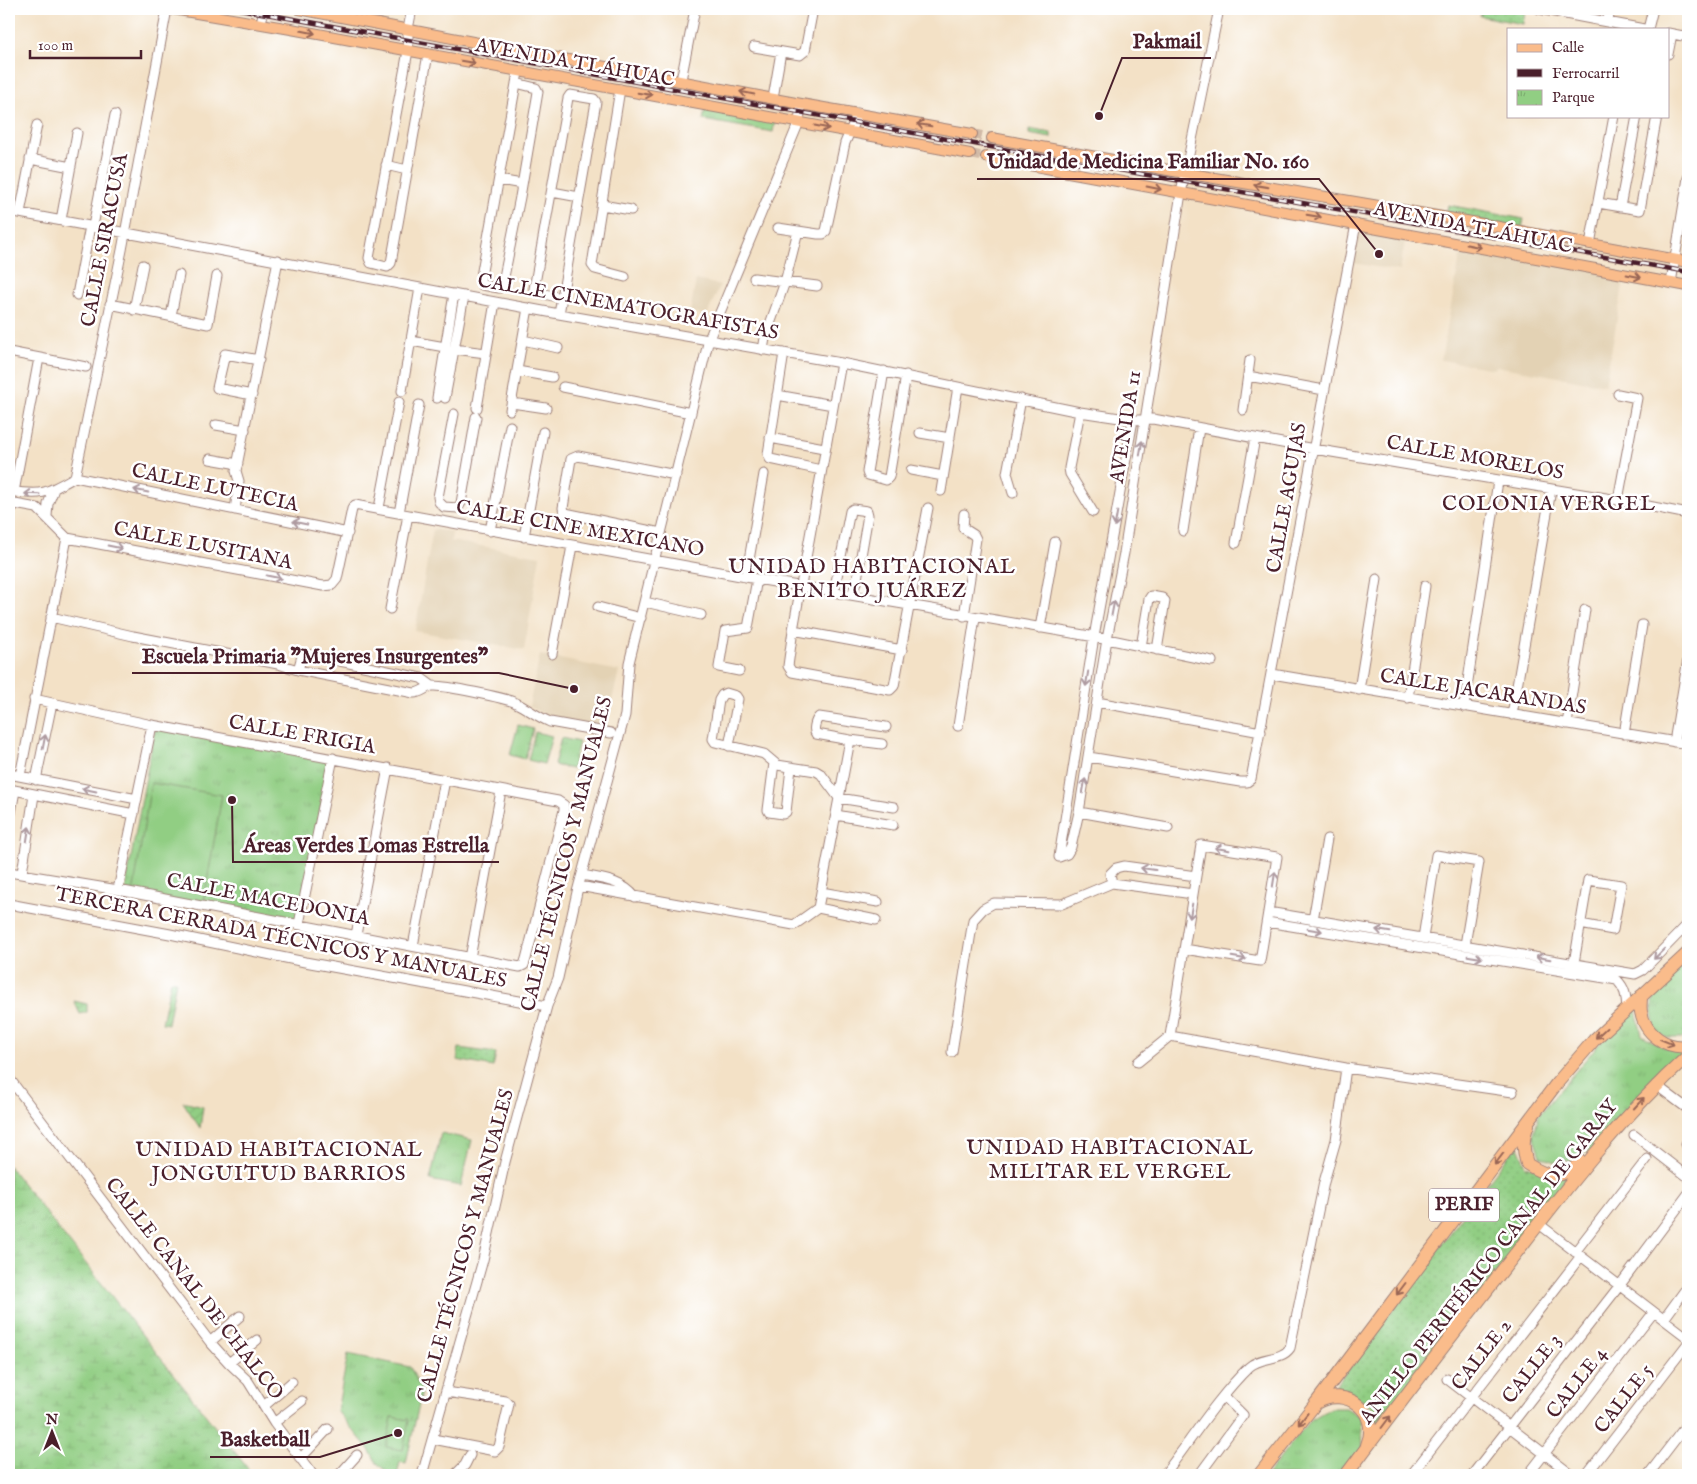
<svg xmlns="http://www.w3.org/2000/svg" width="1697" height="1484" font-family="'IM FELL English',serif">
  <defs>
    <pattern id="grass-dots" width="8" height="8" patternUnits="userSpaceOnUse" patternTransform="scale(1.25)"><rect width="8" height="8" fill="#91ce83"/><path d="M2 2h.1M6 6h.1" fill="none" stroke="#7fb071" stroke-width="1.8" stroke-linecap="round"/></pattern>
    <pattern id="wetland-marsh" width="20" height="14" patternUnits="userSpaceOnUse" patternTransform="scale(1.25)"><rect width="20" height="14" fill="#91ce83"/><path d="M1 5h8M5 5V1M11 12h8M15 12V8" fill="none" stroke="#7fb071"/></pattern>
    <pattern id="park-tufts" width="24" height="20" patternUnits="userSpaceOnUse" patternTransform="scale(1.25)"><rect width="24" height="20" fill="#91ce83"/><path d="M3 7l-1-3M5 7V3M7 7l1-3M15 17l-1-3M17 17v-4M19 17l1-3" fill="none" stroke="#7fb071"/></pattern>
    <pattern id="garden-furrows" width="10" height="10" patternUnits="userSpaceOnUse" patternTransform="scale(1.25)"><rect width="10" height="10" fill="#91ce83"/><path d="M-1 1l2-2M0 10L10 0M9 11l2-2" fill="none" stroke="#7fb071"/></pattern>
  </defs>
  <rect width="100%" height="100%" fill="#fff"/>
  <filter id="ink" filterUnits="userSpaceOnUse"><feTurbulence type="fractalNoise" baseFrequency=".02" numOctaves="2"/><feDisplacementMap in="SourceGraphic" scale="10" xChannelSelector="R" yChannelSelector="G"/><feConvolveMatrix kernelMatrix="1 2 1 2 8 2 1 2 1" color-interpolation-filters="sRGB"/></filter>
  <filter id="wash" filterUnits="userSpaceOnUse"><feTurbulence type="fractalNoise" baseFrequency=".0096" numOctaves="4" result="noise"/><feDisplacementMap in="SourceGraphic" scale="20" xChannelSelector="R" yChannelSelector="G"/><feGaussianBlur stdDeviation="1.12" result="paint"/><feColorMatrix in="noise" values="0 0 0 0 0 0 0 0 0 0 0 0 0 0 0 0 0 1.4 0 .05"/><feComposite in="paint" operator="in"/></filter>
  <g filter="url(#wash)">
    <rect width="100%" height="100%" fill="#f3e1c6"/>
    <!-- built -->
    <path fill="#e3d2b4" d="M1359,228L1406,236L1400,271L1353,263Z
      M1462,246L1625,275L1605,385L1496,366L1495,369L1441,360Z
      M696,280L720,285L707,315L690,312Z
      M433,529L452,532L451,541L540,556L524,650L415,631Z
      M540,655L619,671L605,729L545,715L529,706Z"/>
    <!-- grass -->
    <path fill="url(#grass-dots)" stroke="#6e7657" d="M1482,9H1506L1525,12L1523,24L1480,16Z
      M1448,205L1524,219L1522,228L1446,215Z
      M459,1048L496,1053L493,1067L457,1060Z
      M1517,1144L1526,1166L1568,1177L1379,1431L1375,1410C1358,1397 1348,1388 1327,1397Z"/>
    <!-- wetland -->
    <path fill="url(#wetland-marsh)" stroke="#6e7657" d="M9,1166L23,1184L253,1475H9Z"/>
    <!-- park -->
    <path fill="url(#park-tufts)" stroke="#6e7657" d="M705,109L775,121L773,132L703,120Z
      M518,725L533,729L525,759L510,755Z
      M155,728L331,760L297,921L125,890Z
      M535,732L552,736L544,764L528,760Z
      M561,738L579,742L572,769L554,765Z
      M1688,961V1038H1667L1655,1031L1652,1011L1655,992Z
      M1639,1006L1636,1011L1642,1035L1663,1047L1685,1051L1592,1149L1571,1160L1554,1162L1540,1156L1533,1136L1539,1115L1596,1047Z
      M441,1133L472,1140L461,1186L430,1180Z
      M348,1354L410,1367L422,1391L406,1463L400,1462L397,1475H390L377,1463L368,1448L337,1411Z
      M1331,1408H1346L1361,1417L1363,1448L1343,1475H1267L1310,1420Z"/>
    <!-- garden -->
    <path fill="url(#garden-furrows)" stroke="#6e7657" d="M1029,129L1051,133V138L1029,134Z
      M171,980L176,981L168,1024L162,1023Z
      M74,1001L87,1004V1012L80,1014Z
      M183,1102L203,1107L200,1128Z"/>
    <!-- pitch -->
    <path fill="#91ce83" stroke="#6e7657" d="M151,783L222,795L203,905L133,894Z
      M392,1417L409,1420L403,1450L386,1447Z"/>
  </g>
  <g filter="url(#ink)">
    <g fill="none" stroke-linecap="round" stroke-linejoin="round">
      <!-- major-tunnel -->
      <path stroke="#d1baa7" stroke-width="10" stroke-dasharray="10 5" stroke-linecap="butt" d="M972,134L992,138
        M970,154L986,157"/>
      <!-- minor casing -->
      <g stroke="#9e8078" stroke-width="11">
        <path id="minor" d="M412,9L408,29V51L369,258L371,263L387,267L391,263L428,54
          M1539,9L1644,29
          M1608,21L1610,9
          M261,23L264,9
          M1648,29L1653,9
          M1668,33L1688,37
          M754,47L800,55L805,51L813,9
          M1668,54L1672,34
          M681,80L695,9
          M516,83L536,88L538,92L520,197L502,287L499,288L482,285L480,282L517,78L518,71
          M620,89L592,265L595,269L625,277
          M773,98L781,52
          M30,159L71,167
          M386,165L407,170
          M499,180L522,184
          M552,192L579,197
          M1598,203L1640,210L1657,116
          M602,205L631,210
          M1620,207L1637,116
          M9,211L559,314L841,363L1080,412L1133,420L1153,419L1314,449L1618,500L1688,514
          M20,213L37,125
          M61,220L77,133
          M93,226L115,115
          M778,228L818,234H823L826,231L845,143L858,113
          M1590,244L1614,116
          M754,278L817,286
          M1671,283L1688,178
          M77,295L90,226
          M110,304L208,324L217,276
          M134,310L143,265
          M559,314L596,102L594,99L570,95L568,98L534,289L536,292L561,298
          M171,316L179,275
          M523,340L558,348
          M411,341L445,347
          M454,349L486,353
          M763,350L765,338L785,282L798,231
          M9,352L86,367
          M784,353L768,454L770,459L775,460L821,470
          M841,363L793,630L788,666L792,672L890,690L894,686L928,508
          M517,371L552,377
          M884,371L867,472L868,475L886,480L889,477L906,375
          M1248,376L1324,390
          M563,387L691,413
          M402,391L420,288
          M1618,394L1637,398L1618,500
          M252,395L217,388L225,354L259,360
          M777,395L833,405
          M437,398L454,294
          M445,398L464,296
          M512,403L546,408
          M477,408L495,302
          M510,410L528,308
          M1243,410L1250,360
          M1080,412L1069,468L1070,474L1093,512
          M454,414L438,497L439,502L444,507L458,508L461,503L476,417
          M1133,420L1094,637L1059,857L1067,854L1071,847L1079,812L1107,639L1124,553L1181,193L1219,9
          M216,425L245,430
          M920,433L950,438
          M770,438L824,448
          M210,459L238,464
          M911,470L943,476
          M75,477L122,250L167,9
          M75,477L348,533
          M9,491C43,496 45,494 75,477
          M941,491L958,387
          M14,492L39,358
          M1013,493L1007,473L1021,399
          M9,503L37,508L67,538L323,586L332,585L337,579L352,509L355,505L360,506L757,579L1107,639L1212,661
          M379,508L399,402
          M235,510L239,481L236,471L278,260
          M399,513L419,405
          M47,516L48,504L54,489
          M9,523L12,503
          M490,531L510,426
          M1183,531L1199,428
          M661,533L565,513L563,508L571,459L578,456L676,475
          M524,537L543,432
          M1236,543L1255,438
          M746,577L764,474
          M834,592L850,511L853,509L867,511L868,515L857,579L852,595
          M645,602L701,615
          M598,607L641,618
          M390,609L408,515
          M964,616L976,539L974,535L963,528L964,514
          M51,617L133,636L278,664L298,670L414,693C421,693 426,687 432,686C444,685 506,698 516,703C528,709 538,717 550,722L611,733
          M1040,628L1055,542
          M793,630L902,650
          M1141,647L1149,599L1151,596L1162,598L1165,601L1157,650
          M552,654L572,546
          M298,670L302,656L306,654L421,678L432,686
          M739,671L719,667L725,631L748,628L757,579
          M1272,674L1688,744
          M1359,690L1377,579
          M1408,698L1425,586
          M1097,702L1261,732
          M1464,707L1498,481
          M1512,715L1551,490
          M1567,724L1585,610
          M958,726L975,618
          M1624,734L1642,625
          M850,740L816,734C813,730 815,721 819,717L886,727
          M1674,742L1688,659
          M882,744L850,740L839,798L894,807
          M729,746L738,699L736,696L726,693L722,695L719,700L713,739L715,742L764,754L777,765L816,771L821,774L839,798L818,908
          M1089,757L1240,782H1247L1251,779L1356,224
          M774,763L768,810L769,812L783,814L786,812L791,768
          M9,774L137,799
          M20,776L67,538
          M36,780L52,703
          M9,789L134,814
          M1079,812L1168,828
          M836,815L893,825
          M9,823L15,791
          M9,872L118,890L520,967L524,965L526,959L564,810V805L558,801L152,725L34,699
          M22,873L34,795
          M582,875C601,879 622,880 635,897
          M579,886L794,925L818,908L876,920
          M118,890L152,725
          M821,892L878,902
          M1193,894L1112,883L1110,874L1116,868L1124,866L1196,876
          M9,904L170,934L305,962L547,1006
          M1268,912L1635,974L1643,970L1688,924
          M1313,920L1327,839
          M1267,922L1617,980C1626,989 1626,997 1627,1010
          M299,924L333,758
          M356,935L388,768
          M1423,938L1436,855L1479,862L1465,945
          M413,946L445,780
          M470,958L501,791
          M1574,963L1588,880L1621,885L1613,930L1580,924
          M1170,1036L1346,1068L1513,1092
          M952,1052L973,920L983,909L994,903L1062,904L1112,883
          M1138,1062L1170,1036L1201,845L1277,857L1260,961L1184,949
          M9,1078L210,1342L229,1363L248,1381L274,1423L313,1475
          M1656,1085L1688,1109
          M1634,1135L1688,1177
          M1686,1144L1688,1142
          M1539,1224L1688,1338
          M1575,1252L1647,1159
          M1664,1319L1688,1286
          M210,1342L240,1316
          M229,1363L257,1340
          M1447,1379L1572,1475
          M264,1406L292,1382
          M274,1423L302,1401
          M433,1439L495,1451L499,1447L509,1404L506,1401L446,1392
          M300,1459L328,1429
          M339,1475L357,1455
          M422,1475L483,1260L505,1162L547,1006L558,978L577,892L625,715L629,663L709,339L799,122L801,104
          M455,1475L465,1465L470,1455
          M1164,1475C1190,1441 1219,1396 1249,1367C1261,1356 1281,1361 1290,1348L1324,1182L1336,1140L1346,1068
          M1199,1475L1243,1415L1224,1396
          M1411,1475L1581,1256
          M1472,1475L1620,1285L1688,1194
          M1528,1475L1654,1312
          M1586,1475L1688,1343
          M1648,1475L1688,1423"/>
      </g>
      <!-- major casing -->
      <g stroke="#9e8078" stroke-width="12">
        <path id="major" d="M173,9L291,29L970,154
          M299,9L801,104L972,134
          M992,138L1168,170L1472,222L1688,262
          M986,157L1688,286"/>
      </g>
      <!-- highway casing -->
      <g stroke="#9e8078" stroke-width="14">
        <path id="highway" d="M1641,996C1641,1002 1640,1007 1641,1012C1645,1034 1666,1049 1688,1046
          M1528,1125C1522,1139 1523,1150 1527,1164C1550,1179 1561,1179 1582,1162
          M1316,1403C1346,1385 1381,1412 1367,1445
          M1259,1475L1316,1403L1557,1083L1594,1040L1688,953
          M1346,1475C1402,1400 1459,1326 1516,1253C1571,1182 1622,1116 1688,1056"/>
      </g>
      <!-- minor -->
      <use href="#minor" stroke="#fff" stroke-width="9"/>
      <!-- major -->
      <use href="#major" stroke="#fabc8b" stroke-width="10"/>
      <!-- highway -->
      <use href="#highway" stroke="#fabc8b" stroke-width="12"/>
      <!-- rail casing -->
      <g stroke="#4a1f2b" stroke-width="4.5">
        <path id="rail" d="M239,9L930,136L1688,272"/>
      </g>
      <!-- rail -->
      <use href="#rail" stroke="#fff" stroke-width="2.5" stroke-dasharray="8" stroke-linecap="butt"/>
    </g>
    <!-- one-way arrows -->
    <defs><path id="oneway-shaft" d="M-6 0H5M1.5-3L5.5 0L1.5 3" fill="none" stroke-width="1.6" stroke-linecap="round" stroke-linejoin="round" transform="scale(1.25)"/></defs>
    <g stroke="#996656">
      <use href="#oneway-shaft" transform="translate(308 32) rotate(11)"/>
      <use href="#oneway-shaft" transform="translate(468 62) rotate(10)"/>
      <use href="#oneway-shaft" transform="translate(747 93) rotate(-169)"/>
      <use href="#oneway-shaft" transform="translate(645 94) rotate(10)"/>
      <use href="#oneway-shaft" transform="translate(924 125) rotate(-170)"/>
      <use href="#oneway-shaft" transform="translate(822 127) rotate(11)"/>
      <use href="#oneway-shaft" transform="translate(1261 186) rotate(-171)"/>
      <use href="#oneway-shaft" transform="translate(1154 188) rotate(11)"/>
      <use href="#oneway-shaft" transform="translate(1314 216) rotate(10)"/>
      <use href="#oneway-shaft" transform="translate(1474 246) rotate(11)"/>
      <use href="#oneway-shaft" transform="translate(1634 276) rotate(11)"/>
      <use href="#oneway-shaft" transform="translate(1601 1033) rotate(137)"/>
      <use href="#oneway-shaft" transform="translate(1667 1042) rotate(22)"/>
      <use href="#oneway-shaft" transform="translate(1639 1103) rotate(-47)"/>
      <use href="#oneway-shaft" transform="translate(1499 1159) rotate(127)"/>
      <use href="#oneway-shaft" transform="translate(1401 1289) rotate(127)"/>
      <use href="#oneway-shaft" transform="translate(1303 1419) rotate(128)"/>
      <use href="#oneway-shaft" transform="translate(1386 1422) rotate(-53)"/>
    </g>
    <g stroke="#ae9aa0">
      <use href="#oneway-shaft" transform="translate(1141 448) rotate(-81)"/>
      <use href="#oneway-shaft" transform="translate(141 491) rotate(-168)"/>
      <use href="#oneway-shaft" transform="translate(32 494) rotate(-178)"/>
      <use href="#oneway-shaft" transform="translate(1116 519) rotate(100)"/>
      <use href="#oneway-shaft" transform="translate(300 523) rotate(-168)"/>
      <use href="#oneway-shaft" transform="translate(115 547) rotate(11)"/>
      <use href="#oneway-shaft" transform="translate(274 577) rotate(11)"/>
      <use href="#oneway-shaft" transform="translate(1113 608) rotate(-79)"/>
      <use href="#oneway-shaft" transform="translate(1087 679) rotate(99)"/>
      <use href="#oneway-shaft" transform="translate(44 742) rotate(-79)"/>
      <use href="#oneway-shaft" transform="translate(1084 786) rotate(-80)"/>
      <use href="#oneway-shaft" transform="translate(89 790) rotate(-169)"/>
      <use href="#oneway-shaft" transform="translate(28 834) rotate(-81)"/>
      <use href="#oneway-shaft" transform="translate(1222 849) rotate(-171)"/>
      <use href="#oneway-shaft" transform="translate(1148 869) rotate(-172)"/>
      <use href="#oneway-shaft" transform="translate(1274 879) rotate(-81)"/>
      <use href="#oneway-shaft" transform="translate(1191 911) rotate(100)"/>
      <use href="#oneway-shaft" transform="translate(1315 930) rotate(9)"/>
      <use href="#oneway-shaft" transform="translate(1383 931) rotate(-171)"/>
      <use href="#oneway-shaft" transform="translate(1659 954) rotate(135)"/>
      <use href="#oneway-shaft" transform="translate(1475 957) rotate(9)"/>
      <use href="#oneway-shaft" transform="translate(1239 958) rotate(9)"/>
      <use href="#oneway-shaft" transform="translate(1543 958) rotate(-171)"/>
    </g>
  </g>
  <g text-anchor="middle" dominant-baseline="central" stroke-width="5" stroke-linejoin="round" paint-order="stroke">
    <!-- shield labels -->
    <rect fill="#fff" stroke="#80626b" stroke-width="1" x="1429" y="1188.5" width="70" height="33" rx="4"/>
    <g font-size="19" font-weight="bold" fill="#4a1f2b">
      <text x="1464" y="1205">PERIF</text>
    </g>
    <!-- street labels -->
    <g font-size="20" fill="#4a1f2b" stroke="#fff">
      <text transform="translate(575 63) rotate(10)">AVENIDA TLÁHUAC</text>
      <text transform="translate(1473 228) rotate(11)">AVENIDA TLÁHUAC</text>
      <text transform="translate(105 240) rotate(-79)">CALLE SIRACUSA</text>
      <text transform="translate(628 307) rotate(10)">CALLE CINEMATOGRAFISTAS</text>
      <text transform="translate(1126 427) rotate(-81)">AVENIDA 11</text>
      <text transform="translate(1475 458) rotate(10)">CALLE MORELOS</text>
      <text transform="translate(215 488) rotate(12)">CALLE LUTECIA</text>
      <text transform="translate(1287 498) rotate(-80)">CALLE AGUJAS</text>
      <text transform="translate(580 529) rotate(10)">CALLE CINE MEXICANO</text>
      <text transform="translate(203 546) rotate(11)">CALLE LUSITANA</text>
      <text transform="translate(1483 692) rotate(9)">CALLE JACARANDAS</text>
      <text transform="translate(302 735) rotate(10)">CALLE FRIGIA</text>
      <text transform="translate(567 854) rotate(-76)">CALLE TÉCNICOS Y MANUALES</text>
      <text transform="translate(268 900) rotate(11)">CALLE MACEDONIA</text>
      <text transform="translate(281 938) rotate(11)">TERCERA CERRADA TÉCNICOS Y MANUALES</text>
      <text transform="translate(466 1246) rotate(-75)">CALLE TÉCNICOS Y MANUALES</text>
      <text transform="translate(1489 1262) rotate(-52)">ANILLO PERIFÉRICO CANAL DE GARAY</text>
      <text transform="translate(194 1289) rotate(52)">CALLE CANAL DE CHALCO</text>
      <text transform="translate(1482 1355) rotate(-52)">CALLE 2</text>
      <text transform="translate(1532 1369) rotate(-52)">CALLE 3</text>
      <text transform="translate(1577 1383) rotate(-52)">CALLE 4</text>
      <text transform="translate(1624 1399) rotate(-52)">CALLE 5</text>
    </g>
    <!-- neighbourhood labels -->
    <g font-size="21" letter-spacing="1" fill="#4a1f2b" stroke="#fff">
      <text x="1549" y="504">COLONIA VERGEL</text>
      <text x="872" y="567">UNIDAD HABITACIONAL<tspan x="872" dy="24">BENITO JUÁREZ</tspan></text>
      <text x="1110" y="1148">UNIDAD HABITACIONAL<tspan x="1110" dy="24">MILITAR EL VERGEL</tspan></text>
      <text x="279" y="1150">UNIDAD HABITACIONAL<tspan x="279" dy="24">JONGUITUD BARRIOS</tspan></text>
    </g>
  </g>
  <!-- callouts -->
  <path fill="none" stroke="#4a1f2b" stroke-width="2" d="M1099 116L1122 58H1211M1379 254L1319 179H977M574 689L499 673H132M232 800L233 862H499M398 1433L320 1457H210"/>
  <g fill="#4a1f2b" stroke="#fff" stroke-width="2">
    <circle cx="1099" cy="116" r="5"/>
    <circle cx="1379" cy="254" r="5"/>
    <circle cx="574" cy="689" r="5"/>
    <circle cx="232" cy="800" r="5"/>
    <circle cx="398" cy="1433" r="5"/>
  </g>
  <g font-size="21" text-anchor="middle" font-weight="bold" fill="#4a1f2b" stroke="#fff" stroke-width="5" stroke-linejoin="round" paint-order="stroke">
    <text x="1167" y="48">Pakmail</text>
    <text x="1148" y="168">Unidad de Medicina Familiar No. 160</text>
    <text x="315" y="663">Escuela Primaria "Mujeres Insurgentes"</text>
    <text x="366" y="852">Áreas Verdes Lomas Estrella</text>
    <text x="265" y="1446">Basketball</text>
  </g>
  <!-- margin -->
  <rect width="1697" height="1484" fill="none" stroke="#fff" stroke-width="30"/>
  <!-- legend -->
  <rect x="1507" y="28" width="162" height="90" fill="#ffffff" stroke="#b7a5aa"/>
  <rect x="1517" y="44" width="25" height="8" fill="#fabc8b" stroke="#b7a5aa"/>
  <text x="1552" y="52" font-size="15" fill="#4a1f2b">Calle</text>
  <rect x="1517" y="69" width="25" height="8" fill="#4a1f2b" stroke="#b7a5aa"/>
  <text x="1552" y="78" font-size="15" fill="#4a1f2b">Ferrocarril</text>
  <rect x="1517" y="90" width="25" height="15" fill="url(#park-tufts)" stroke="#b7a5aa"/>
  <text x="1552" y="102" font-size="15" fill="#4a1f2b">Parque</text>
  <!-- north arrow -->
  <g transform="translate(52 1432)" stroke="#ffffff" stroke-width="4" paint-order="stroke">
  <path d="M0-4L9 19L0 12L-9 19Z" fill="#4a1f2b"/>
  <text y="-8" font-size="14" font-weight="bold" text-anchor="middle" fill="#4a1f2b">N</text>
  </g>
  <!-- scale -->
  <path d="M30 50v8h111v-8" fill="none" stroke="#4a1f2b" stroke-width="2.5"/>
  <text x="38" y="50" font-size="15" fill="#4a1f2b" stroke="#ffffff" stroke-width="4" paint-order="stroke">100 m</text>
</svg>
